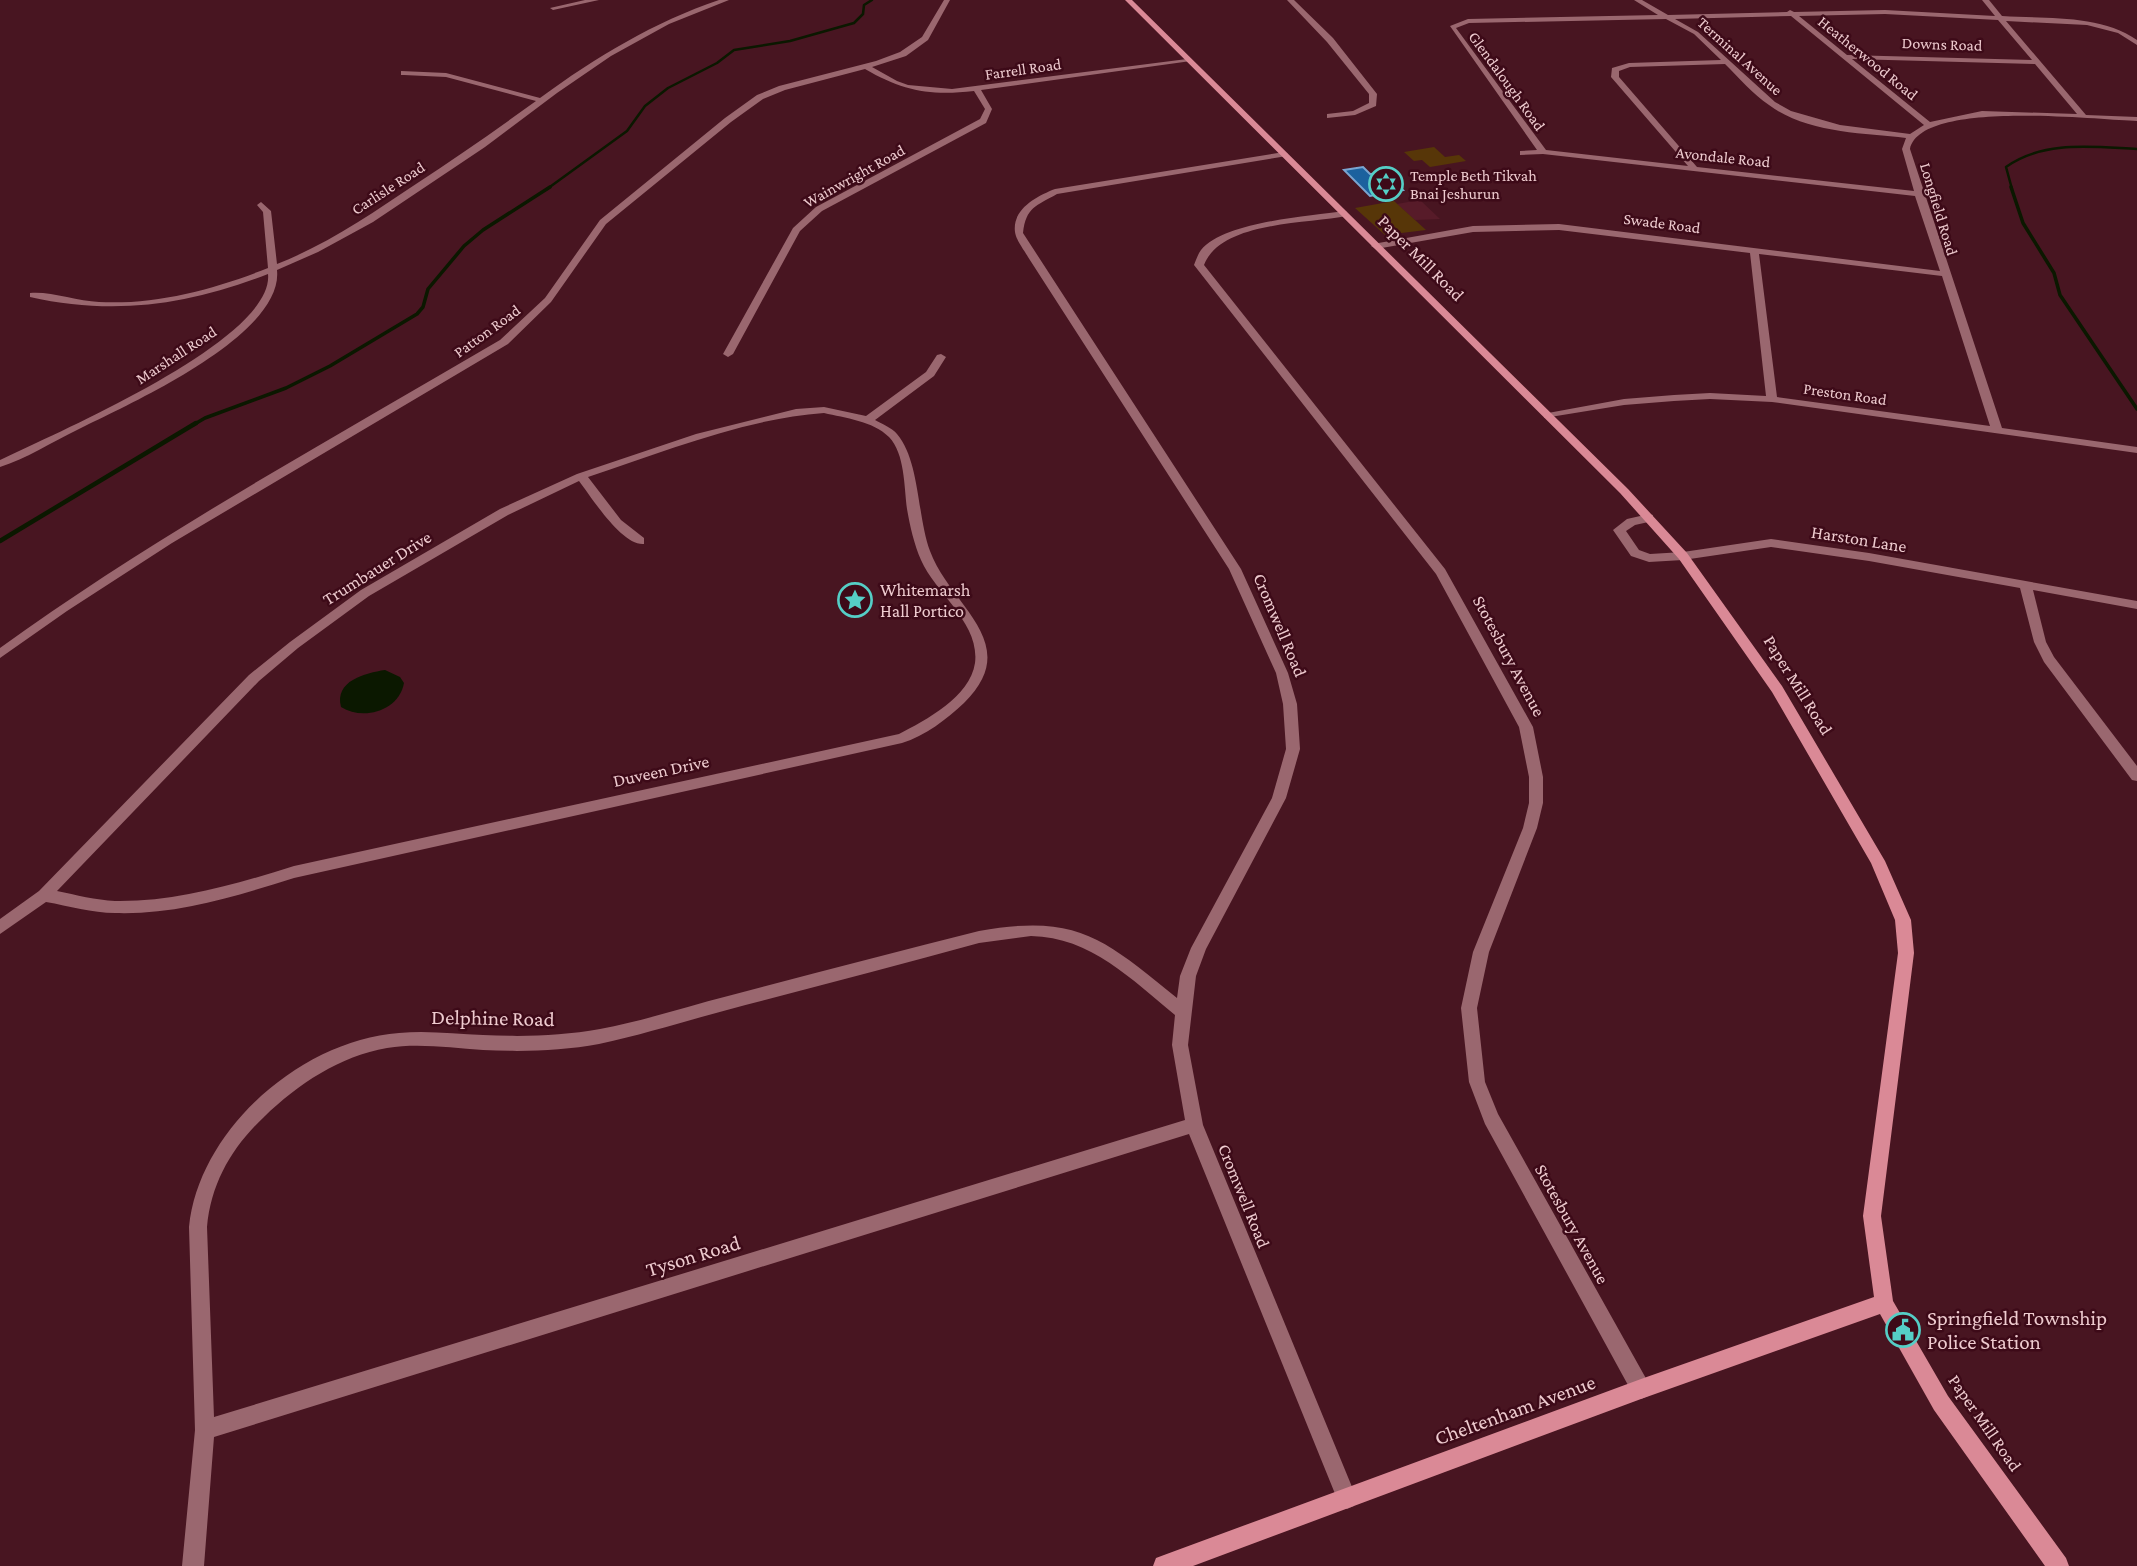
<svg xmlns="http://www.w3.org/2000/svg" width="2137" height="1566" font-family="'Crimson Pro',serif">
  <rect width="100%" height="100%" fill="#481521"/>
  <!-- built -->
  <path fill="#571b29" d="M1419,200H1420L1440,219L1415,220L1397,204Z"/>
  <!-- green -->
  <path fill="#573608" d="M1434,147L1445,157L1459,155L1466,161L1430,167L1422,160L1414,161L1404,152Z
    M1394,201L1426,230L1385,235L1355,208Z"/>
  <!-- water -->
  <path fill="#0b1800" d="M385,670L400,677L404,683C399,711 363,721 341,707C334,681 365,673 385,670Z"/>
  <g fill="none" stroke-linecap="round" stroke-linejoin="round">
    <!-- stream-far2 -->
    <path stroke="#0b1800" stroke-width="2.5" d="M547,189L627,131L645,106L668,88L717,63L734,50L790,41L854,23L863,14L864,5L872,0
      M2012,189L2006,167C2044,140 2093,147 2137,149"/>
    <!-- stream-far1 -->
    <path stroke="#0b1800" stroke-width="3.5" d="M2011,187L2023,223L2054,273L2060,295L2137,409
      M193,425L205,418L286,388L330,366L417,314L423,307L428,289L464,246L483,230L550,187"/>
    <!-- stream -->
    <path stroke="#0b1800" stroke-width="4.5" d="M0,541L196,423"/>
  </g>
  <!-- building -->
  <path fill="#1b619e" stroke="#7aa5d0" stroke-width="2" d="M1363,167L1370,174L1386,173L1403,190L1370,196L1344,170Z"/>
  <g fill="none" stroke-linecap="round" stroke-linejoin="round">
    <!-- street -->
    <path fill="#9a676f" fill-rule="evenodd" d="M585,0H599L553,10L550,8Z
      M719,0H729L669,24L611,56L557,93L485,147L373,222L318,252L277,270C284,336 127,405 77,430C52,442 26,459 0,467V460C53,434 275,340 268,274C189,305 114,316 30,297V293C50,291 77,301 99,302C156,305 215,289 268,268L263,212L257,205L261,202L271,211L277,264C328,244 371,214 416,184C457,157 496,130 536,101L446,77L404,75H401V71L446,73L540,98C596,57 654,22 719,0Z
      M944,0H950L928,40L906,56L872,67L897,81L908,85L952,89L1187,59L1191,61L981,90L992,109L986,123L822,211L800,231L733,354L728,357L723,354L793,228L816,207L980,119L985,109L974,91C930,96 903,91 865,69L785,90L763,99L731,122L606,224L551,302L508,344L172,543L67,611L0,658V648C159,533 332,439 500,340L545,298L600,220L725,118L757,95L779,86L876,61L900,52L922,37Z
      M1287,0H1294L1333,38L1377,94L1376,106L1355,115L1327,118V114L1353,111L1369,103V94L1327,42Z
      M1634,0H1642L1668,15L1787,12L1790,10L1794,12L1885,10L1995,16L1982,0H1989L2002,16C2046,19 2100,14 2137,40V45L2118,33L2087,25L2006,21L2086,115L2137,117V121C2096,120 1921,99 1910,149L2002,428L2137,447V453L1772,402L1710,399L1674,401L1624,405L1544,418V414L1548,413L1624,399L1674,395L1710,393L1766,396L1750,253L1559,230L1473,232L1376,249L1371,246L1373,244L1473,226L1559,224L1940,271L1915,196L1543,154L1520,155V151L1537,150L1450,26L1468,19L1658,15ZM1885,14L1998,20L2032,60L1847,55L1799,16ZM1791,16L1924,125L1910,134L1840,125L1791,111L1775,102L1698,32L1675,19ZM1666,19L1694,34L1721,60L1629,63L1612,68L1611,77L1688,166L1546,150L1456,28L1469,23ZM1852,59L2035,64L2077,114L1982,111L1930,122ZM1725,64C1739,78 1753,94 1769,105C1806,133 1862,133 1906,138L1902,149L1914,191L1697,167L1619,77V71L1630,67ZM1759,254L1942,276L1990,426L1777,397Z
      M1284,152L1288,154L1287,156L1057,194C1036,206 1026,207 1023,233L1241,569L1288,673L1297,704L1300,749L1286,798L1206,949L1196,976L1188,1045L1203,1125L1357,1499L1354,1506L1347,1509L1340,1506L1189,1134L214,1437L204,1566H182L195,1430L189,1227C199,1129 302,1040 399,1033C427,1030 455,1034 483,1035C522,1037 561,1036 600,1029C643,1021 685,1007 728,996C812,974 895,952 979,931C1078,913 1104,939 1177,998L1180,976L1191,948L1272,798L1286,749L1283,704L1276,673L1229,569L1028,257C1024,250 1016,240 1015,232C1012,209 1037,196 1055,189ZM1031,936C1091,937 1132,980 1175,1015L1172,1045L1185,1120L214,1417L207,1227C211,1183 232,1147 264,1117C298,1084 340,1056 387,1048C419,1043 451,1048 483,1050C522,1052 561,1051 599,1044C642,1035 685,1021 727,1010C811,988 895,966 979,943Z
      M1344,211L1347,212V216C1307,224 1221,221 1204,265L1445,569L1533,727L1543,777V803L1537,828L1489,952L1477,1008L1485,1082L1498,1114L1648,1382L1651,1389L1648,1396L1641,1399L1634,1396L1485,1124L1469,1082L1461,1008L1473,952L1523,828L1529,803V777L1519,727L1436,574L1194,265C1196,260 1198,254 1201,250C1224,222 1309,216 1344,211Z
      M941,354L946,357L934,376L875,420C882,424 892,428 897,434C920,461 917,516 930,551C950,606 1025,643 964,703C947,719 925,736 902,743L294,878C236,896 177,915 115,913C92,913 69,906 46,902L0,934V919L39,891L249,675L290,642L361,590L500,509L577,474L696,434L796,409L824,407L866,416L926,372L937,355ZM824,413C845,418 873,421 889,437C905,454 904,486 907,509C910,526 914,544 921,560C936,594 980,623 975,663C970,697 926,720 899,734L294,866C236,884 177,902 115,901C96,900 76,895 57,891L259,681L298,648L369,596L508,515L579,481C592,498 622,546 644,544V538L621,520L588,477C664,452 743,419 824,413Z
      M1649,514L1653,515V521L1635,525L1626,531L1639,550L1650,554L1683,552L1771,539L1869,553L2137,601V609L2033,590L2046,642L2054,657L2137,766V781L2132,780L2044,662L2034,642L2020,588L1869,561L1771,547L1683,560L1649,562L1631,556L1613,530L1627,519Z"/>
    <!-- secondary -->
    <path fill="#da8996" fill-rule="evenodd" d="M1125,0H1132L1628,489L1687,553L1782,686L1885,861L1911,920L1914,953L1881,1216L1893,1301L1948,1396L2066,1558L2069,1566H2045L1934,1410L1880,1314L1641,1399L1193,1566H1153L1156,1558L1164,1555L1641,1379L1874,1297L1863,1216L1898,953L1895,920L1871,863L1772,692L1679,559L1620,493Z"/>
  </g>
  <!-- icons -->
  <defs>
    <g id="synagogue-ring" transform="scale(1.75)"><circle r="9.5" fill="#3d0a18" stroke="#55cec6" stroke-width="1.5"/><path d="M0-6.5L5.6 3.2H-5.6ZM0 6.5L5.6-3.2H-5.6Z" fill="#55cec6"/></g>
    <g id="sight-ring" transform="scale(1.75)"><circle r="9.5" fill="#3d0a18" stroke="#55cec6" stroke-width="1.5"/><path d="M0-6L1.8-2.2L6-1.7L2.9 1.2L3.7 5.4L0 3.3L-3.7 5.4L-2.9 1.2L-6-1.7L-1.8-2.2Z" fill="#55cec6"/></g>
    <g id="civic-ring" transform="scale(1.75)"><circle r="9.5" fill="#3d0a18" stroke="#55cec6" stroke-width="1.5"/><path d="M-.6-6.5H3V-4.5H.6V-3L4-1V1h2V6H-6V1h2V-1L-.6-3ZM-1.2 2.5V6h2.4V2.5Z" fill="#55cec6"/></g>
  </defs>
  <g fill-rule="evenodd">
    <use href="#synagogue-ring" x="1386" y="184"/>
    <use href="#sight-ring" x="855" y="600"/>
    <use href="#civic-ring" x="1903" y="1330"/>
  </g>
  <g text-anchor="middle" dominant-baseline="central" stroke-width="5" stroke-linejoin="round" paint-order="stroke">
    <!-- far-street labels -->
    <g font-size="16" fill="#eecbcf" stroke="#3d0a18">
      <text transform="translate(1942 44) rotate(2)">Downs Road</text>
      <text transform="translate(1740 56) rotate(42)">Terminal Avenue</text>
      <text transform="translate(1868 58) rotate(39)">Heatherwood Road</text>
      <text transform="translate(1023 69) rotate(-8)">Farrell Road</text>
      <text transform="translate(1507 81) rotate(54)">Glendalough Road</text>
      <text transform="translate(1723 157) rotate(6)">Avondale Road</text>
      <text transform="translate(854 176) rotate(-29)">Wainwright Road</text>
      <text transform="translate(388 188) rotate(-33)">Carlisle Road</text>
      <text transform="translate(1939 209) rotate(73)">Longfield Road</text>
      <text transform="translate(1662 223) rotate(7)">Swade Road</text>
      <text transform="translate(487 331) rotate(-36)">Patton Road</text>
      <text transform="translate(176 355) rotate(-33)">Marshall Road</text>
      <text transform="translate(1845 394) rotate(8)">Preston Road</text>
    </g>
    <!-- far-poi labels -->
    <g font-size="16" fill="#eecbcf" stroke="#3d0a18" text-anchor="start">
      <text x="1410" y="175">Temple Beth Tikvah<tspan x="1410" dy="18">Bnai Jeshurun</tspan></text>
    </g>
    <!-- street labels -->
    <g font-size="18" fill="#eecbcf" stroke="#3d0a18">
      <text transform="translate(1421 258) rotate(45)">Paper Mill Road</text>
      <text transform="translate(1859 539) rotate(9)">Harston Lane</text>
      <text transform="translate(377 568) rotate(-32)">Trumbauer Drive</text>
      <text transform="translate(1280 625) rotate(67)">Cromwell Road</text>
      <text transform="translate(1509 656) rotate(62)">Stotesbury Avenue</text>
      <text transform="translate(1798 685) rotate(58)">Paper Mill Road</text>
      <text transform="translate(661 771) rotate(-12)">Duveen Drive</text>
      <text transform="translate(1244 1196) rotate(68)">Cromwell Road</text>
      <text transform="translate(1572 1224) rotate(61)">Stotesbury Avenue</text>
      <text transform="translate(1985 1423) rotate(55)">Paper Mill Road</text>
    </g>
    <!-- poi labels -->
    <g font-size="18" fill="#eecbcf" stroke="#3d0a18" text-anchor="start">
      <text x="880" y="590">Whitemarsh<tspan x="880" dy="21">Hall Portico</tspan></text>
    </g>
    <!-- near-street labels -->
    <g font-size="21" fill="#eecbcf" stroke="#3d0a18">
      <text transform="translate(493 1018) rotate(1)">Delphine Road</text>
      <text transform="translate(693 1256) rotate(-17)">Tyson Road</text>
      <text transform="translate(1515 1410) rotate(-20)">Cheltenham Avenue</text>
    </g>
    <!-- near-poi labels -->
    <g font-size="21" fill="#eecbcf" stroke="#3d0a18" text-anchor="start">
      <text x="1927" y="1318">Springfield Township<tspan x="1927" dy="24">Police Station</tspan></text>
    </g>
  </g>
</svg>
